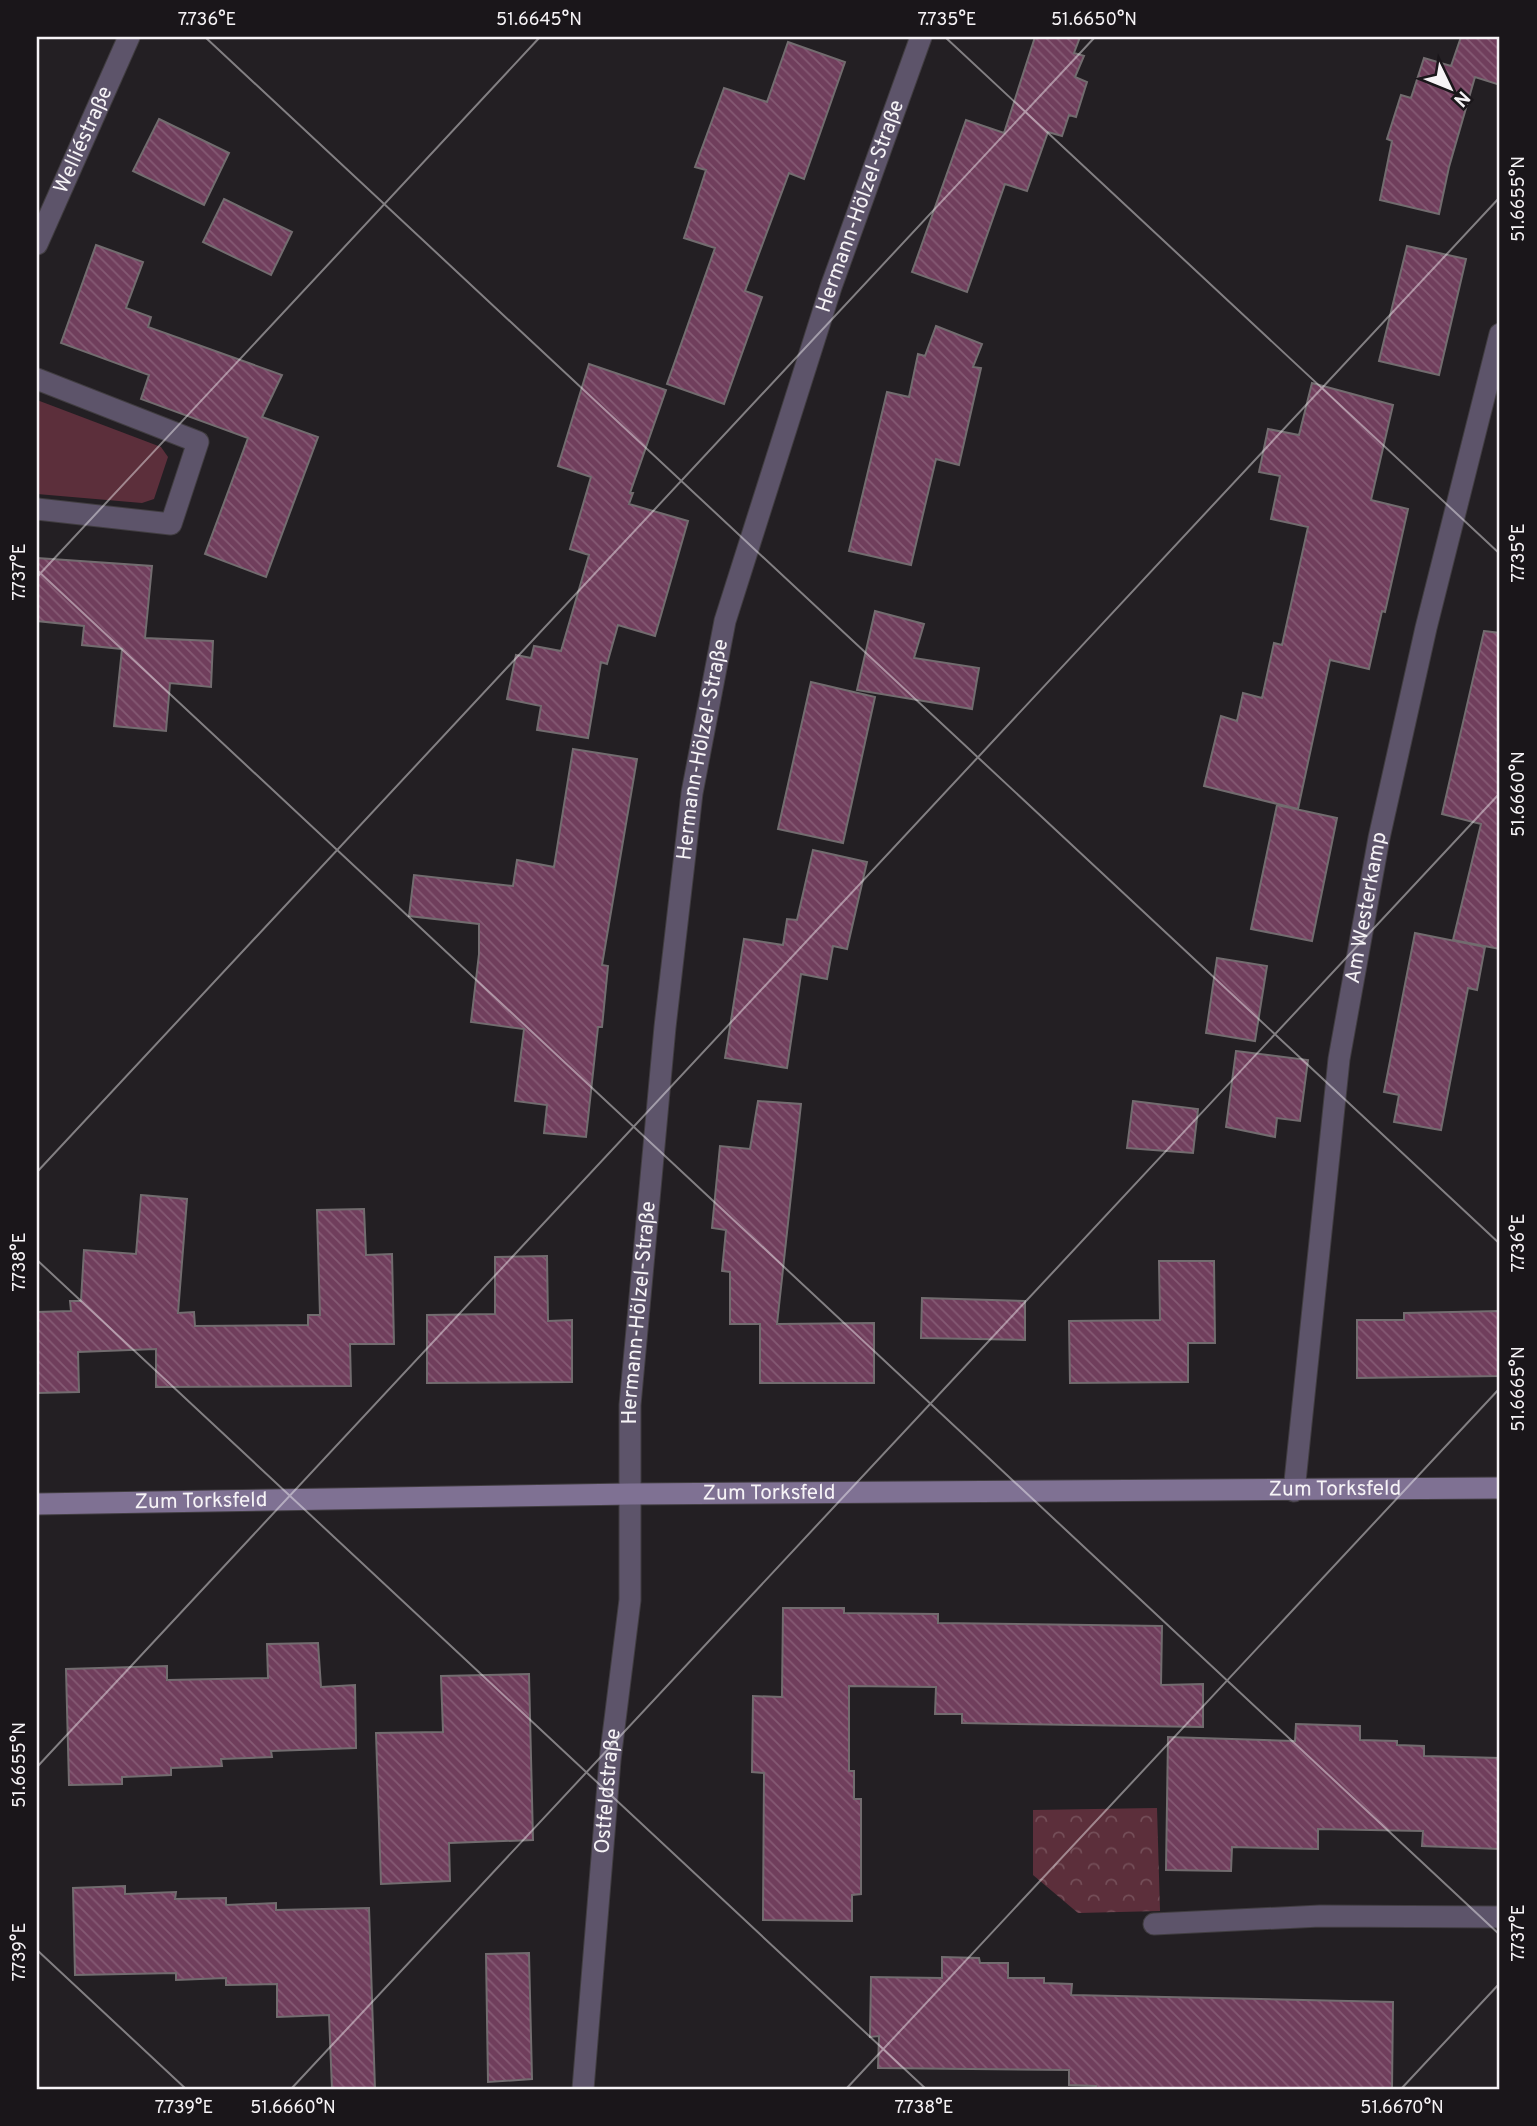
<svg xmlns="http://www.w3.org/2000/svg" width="1537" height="2126" font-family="Overpass,sans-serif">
  <defs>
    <pattern id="park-crowns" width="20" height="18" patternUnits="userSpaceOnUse" patternTransform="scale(1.75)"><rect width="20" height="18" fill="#5c2f3b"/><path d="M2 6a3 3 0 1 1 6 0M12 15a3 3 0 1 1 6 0" fill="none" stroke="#744e58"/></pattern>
    <pattern id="building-back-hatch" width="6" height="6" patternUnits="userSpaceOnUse" patternTransform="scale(1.75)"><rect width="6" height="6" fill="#703e5c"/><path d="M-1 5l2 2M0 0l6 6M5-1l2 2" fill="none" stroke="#855a74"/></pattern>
  </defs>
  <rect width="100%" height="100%" fill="#231f23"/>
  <!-- grass -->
  <path fill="#5c2f3b" d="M37,400L161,447L168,457L154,499L142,503L37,494Z"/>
  <!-- park -->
  <path fill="url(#park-crowns)" d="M1157,1808L1160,1911L1078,1913L1033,1875V1810Z"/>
  <!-- building -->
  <path fill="url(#building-back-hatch)" stroke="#726c6f" stroke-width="2" d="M1035,37H1080L1074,53L1084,56L1075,77L1087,82L1076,117L1069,115L1062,136L1048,132L1027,191L1005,184L967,292L912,272L966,120L1004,133Z
    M1461,37H1500V85L1475,77L1449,167L1439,214L1380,200L1392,141L1387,139L1401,95L1411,98L1424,58L1451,66Z
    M788,42L845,62L804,179L789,173L745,291L762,297L724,404L667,384L715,248L684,238L706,170L695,167L724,88L767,102Z
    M159,119L229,153L204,205L133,171Z
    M224,199L292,232L271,275L203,242Z
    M96,245L143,262L126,308L151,317L148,327L282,375L262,417L318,437L266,577L205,554L248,438L141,399L149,375L61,343Z
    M1407,246L1466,259L1439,375L1379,361Z
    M936,326L982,344L973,367L981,368L959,465L936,459L911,565L849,551L887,392L909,397L918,354L925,356Z
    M589,364L666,390L630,493H633L629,504L688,521L655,636L618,625L607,664L601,662L588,738L537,730L541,706L507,699L516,655L531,658L534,646L561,651L589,555L570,549L591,477L558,466Z
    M1312,383L1393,405L1371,500L1408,509L1385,612L1382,611L1369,669L1330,660L1298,809L1204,786L1221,716L1237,721L1243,693L1262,698L1274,643L1282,645L1308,527L1271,519L1280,476L1259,472L1268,429L1299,435Z
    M37,558L152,566L145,638L213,641L211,687L170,683L166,731L114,726L122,649L82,645L84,626L37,621Z
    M875,611L924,624L914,658L979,668L972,709L857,690Z
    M1484,631L1500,633V949L1453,940L1481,824L1442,814Z
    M811,682L875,697L843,843L778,829Z
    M573,749L637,759L602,965L608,966L602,1027H598L586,1137L544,1133L547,1105L515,1101L524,1029L471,1022L479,954V924L409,916L414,875L513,886L517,860L554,867Z
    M1277,805L1337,818L1312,941L1251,929Z
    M813,850L867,862L847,949L833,946L827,979L801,974L787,1068L725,1058L744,939L783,945L787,919L797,920Z
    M1415,933L1485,947L1477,990L1468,988L1441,1130L1394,1122L1399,1095L1384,1092Z
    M1217,958L1267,966L1255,1041L1206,1033Z
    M1236,1051L1308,1060L1300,1121L1277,1118L1275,1137L1226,1127Z
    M758,1101L801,1104L777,1324L874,1323V1383H760V1324H730V1272L722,1271L726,1230L712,1228L720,1146L750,1149Z
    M1133,1101L1198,1109L1193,1153L1127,1148Z
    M141,1195L187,1199L178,1313L194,1312L195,1326L308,1325V1315H320L317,1210L364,1209L366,1255L392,1254L394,1344H350L351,1386L156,1387V1349L78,1352L79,1392L37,1393V1312L71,1311L70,1301H81L84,1250L136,1254Z
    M547,1256L548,1321L572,1320V1382L427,1383V1315L495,1314V1257Z
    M1159,1261H1214L1215,1343H1188V1382L1070,1383L1069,1321L1160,1320Z
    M922,1298L1025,1301V1340L921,1338Z
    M1500,1311V1376L1357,1378V1320H1404V1313Z
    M783,1608H844V1613L938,1614V1623L1162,1626L1161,1685L1203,1684V1727L962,1723V1714H935L936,1687L849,1686V1771H854V1799H861V1894L852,1895V1921L763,1920L764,1773L752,1772L753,1696L782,1697Z
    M318,1643L321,1687L355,1685L356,1748L271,1751L272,1757L221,1759L222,1766L171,1768V1775L122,1777V1784L69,1785L66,1669L167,1666V1680L268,1678L267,1644Z
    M529,1674L533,1840L449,1843L450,1881L381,1884L376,1733L443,1732L441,1676Z
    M1296,1724L1360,1726V1740L1397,1741V1745L1424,1746V1756L1500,1758V1849L1422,1846L1423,1831L1318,1829V1849L1232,1847L1231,1871L1166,1870L1168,1737L1295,1741Z
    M125,1886V1894L176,1892L175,1899L226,1898V1905L276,1903V1910L369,1908L375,2089H332L329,2015L277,2017V1984L226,1985V1978L176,1980V1973L75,1975L73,1888Z
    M529,1953L532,2079L488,2082L486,1954Z
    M942,1957L979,1958L980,1963H1008V1978H1044V1983L1072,1984L1071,1995L1393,2002L1392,2089H1095L1096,2086L1069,2085V2070L878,2068L879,2036L870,2037L871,1977L942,1978Z"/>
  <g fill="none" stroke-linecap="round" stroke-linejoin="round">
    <!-- minor casing -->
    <g stroke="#413d41" stroke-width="23">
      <g id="minor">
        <path id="s1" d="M37,244L129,37"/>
        <path d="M37,379L198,442L171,524L37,509"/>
        <path id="s2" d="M1294,1491L1339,1059L1379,838L1426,628L1500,334"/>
        <path d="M1154,1924L1320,1916L1500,1917"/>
        <path id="s3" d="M583,2089L610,1760L630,1600V1405L665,1027L692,793L725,621L831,287L921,37"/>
      </g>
    </g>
    <!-- secondary casing -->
    <g stroke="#413d41" stroke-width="23">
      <g id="secondary">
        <path id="s4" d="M37,1504L630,1494L1500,1488"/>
      </g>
    </g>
    <!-- minor -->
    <use href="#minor" stroke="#5d546a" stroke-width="21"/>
    <!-- secondary -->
    <use href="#secondary" stroke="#7f7193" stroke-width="21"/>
  </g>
  <!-- ticks -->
  <path fill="none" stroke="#f6f3f6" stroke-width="2" stroke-opacity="0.45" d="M205,37L1500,1244M945,37L1500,554M37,570L1500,1935M37,577L540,37M37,1172L1095,37M37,1260L926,2089M37,1767L1500,197M37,1950L186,2089M291,2089L1500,793M846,2089L1500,1388M1401,2089L1500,1983"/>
  <g text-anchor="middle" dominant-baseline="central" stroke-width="5" stroke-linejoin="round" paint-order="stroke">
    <!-- street labels -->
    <g font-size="21" fill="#f6f3f6" stroke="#1a161a">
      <text stroke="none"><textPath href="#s1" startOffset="114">Welliéstraße</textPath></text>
      <text stroke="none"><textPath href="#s3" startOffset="1913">Hermann-Hölzel-Straße</textPath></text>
      <text stroke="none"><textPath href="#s3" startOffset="1346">Hermann-Hölzel-Straße</textPath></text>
      <text stroke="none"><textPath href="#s2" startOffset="588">Am Westerkamp</textPath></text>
      <text stroke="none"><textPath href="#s3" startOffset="779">Hermann-Hölzel-Straße</textPath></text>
      <text stroke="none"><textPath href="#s4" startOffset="1298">Zum Torksfeld</textPath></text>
      <text stroke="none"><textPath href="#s4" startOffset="732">Zum Torksfeld</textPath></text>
      <text stroke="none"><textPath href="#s4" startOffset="164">Zum Torksfeld</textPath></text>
      <text stroke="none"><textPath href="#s3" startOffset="299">Ostfeldstraße</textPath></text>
    </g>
  </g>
  <!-- border -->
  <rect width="1537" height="2126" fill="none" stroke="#1a161a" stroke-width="77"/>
  <!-- north arrow -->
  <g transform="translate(1450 88) rotate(133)" stroke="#1a161a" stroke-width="5" paint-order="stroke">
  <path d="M0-5L12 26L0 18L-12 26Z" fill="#f6f3f6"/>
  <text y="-10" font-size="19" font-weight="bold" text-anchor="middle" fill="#f6f3f6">N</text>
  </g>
  <rect x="38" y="38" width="1460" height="2050" fill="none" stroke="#f6f3f6" stroke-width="2.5"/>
  <g font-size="18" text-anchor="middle" fill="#f6f3f6">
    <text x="207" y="25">7.736°E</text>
    <text x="539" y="25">51.6645°N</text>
    <text x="947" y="25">7.735°E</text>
    <text x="1094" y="25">51.6650°N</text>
    <text transform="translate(1518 199) rotate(-90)" y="6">51.6655°N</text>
    <text transform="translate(1518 553) rotate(-90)" y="6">7.735°E</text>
    <text transform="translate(19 572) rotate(-90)" y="6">7.737°E</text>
    <text transform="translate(1518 794) rotate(-90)" y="6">51.6660°N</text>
    <text transform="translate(1518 1243) rotate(-90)" y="6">7.736°E</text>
    <text transform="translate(19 1262) rotate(-90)" y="6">7.738°E</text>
    <text transform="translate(1518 1389) rotate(-90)" y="6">51.6665°N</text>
    <text transform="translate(19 1765) rotate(-90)" y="6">51.6655°N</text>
    <text transform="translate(1518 1933) rotate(-90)" y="6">7.737°E</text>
    <text transform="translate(19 1952) rotate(-90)" y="6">7.739°E</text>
    <text x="184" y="2113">7.739°E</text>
    <text x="293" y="2113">51.6660°N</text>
    <text x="924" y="2113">7.738°E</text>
    <text x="1402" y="2113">51.6670°N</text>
  </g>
</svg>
